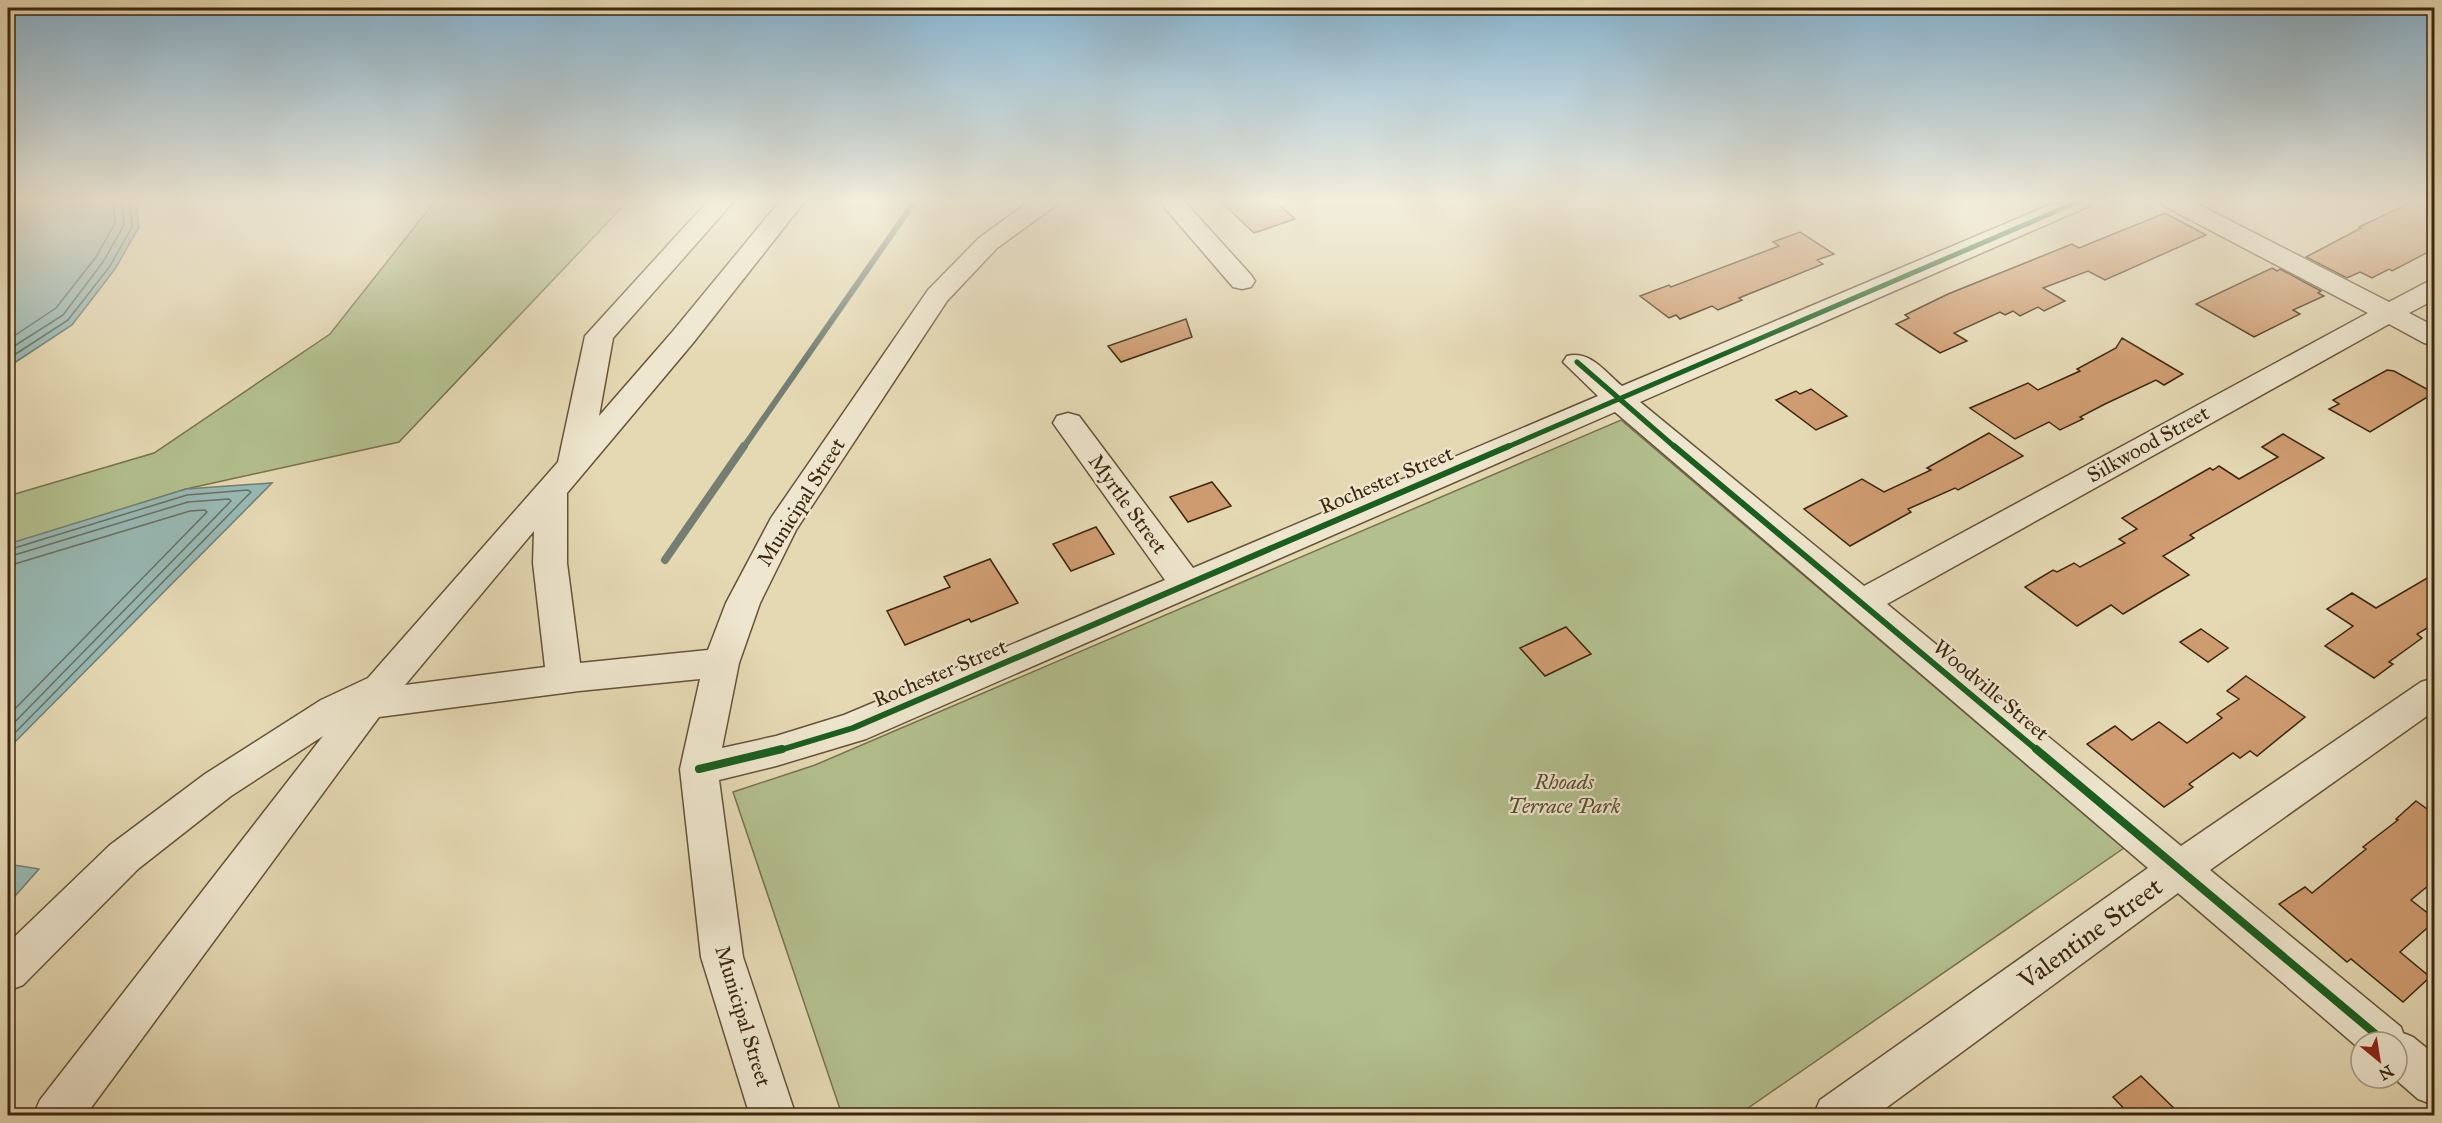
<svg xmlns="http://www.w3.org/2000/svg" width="2442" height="1123" font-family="'IM FELL Great Primer',serif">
  <rect width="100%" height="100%" fill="#e5d9b4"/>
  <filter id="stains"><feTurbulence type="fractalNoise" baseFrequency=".00333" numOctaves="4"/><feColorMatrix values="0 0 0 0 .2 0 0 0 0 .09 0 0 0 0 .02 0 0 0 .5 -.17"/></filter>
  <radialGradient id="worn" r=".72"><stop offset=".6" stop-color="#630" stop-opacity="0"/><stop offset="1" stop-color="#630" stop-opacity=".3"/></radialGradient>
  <!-- green -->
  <path fill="#b3bf8e" stroke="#78724e" stroke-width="1.5" d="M435,201H628L399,442L186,489L8,546V496L154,453L330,334Z
    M1621,420L2124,848L1738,1115L836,1116L841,1112L733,792L815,765Z"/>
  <!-- water -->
  <path fill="#98b9b5" stroke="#747e73" stroke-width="1.5" d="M8,201H136L139,227L115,269L72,325L8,367Z
    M272,483L8,749V544L186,489Z
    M8,864L39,869L8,904Z"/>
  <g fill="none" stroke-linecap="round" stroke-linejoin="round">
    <!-- shore -->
    <path stroke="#6a7062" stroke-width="1.5" d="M8,340L56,308L96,257L115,223L113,201
      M8,350L63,315L103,262L124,225L122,201
      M8,359L68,320L110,266L132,227L130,201
      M8,550L187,495L248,490L251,492L8,740
      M8,557L188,502L229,499L231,501L8,729
      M8,566L190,511L205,510L207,512L8,716"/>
    <!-- stream-far1 -->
    <path stroke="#747e73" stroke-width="6" d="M743,448L915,201"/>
    <!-- stream -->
    <path stroke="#747e73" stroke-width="8" d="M665,560L744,446"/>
  </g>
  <!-- building -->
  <path fill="#cf9c71" stroke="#3d260f" stroke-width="1.5" d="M1220,201H1275L1295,219L1254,233Z
    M2414,201H2434V249L2392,271L2389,269L2372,278L2360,272L2347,278L2306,257L2361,228L2359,227Z
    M2165,213L2206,235L2105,280L2088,271L2043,288L2065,301L2044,311L2038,307L2020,316L2013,311L2005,315L2000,312L1954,333L1967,341L1940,353L1896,324L1909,318L1905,315L1948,294L2072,244L2079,248Z
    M1800,232L1834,254L1817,260L1823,264L1739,298L1742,300L1718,310L1712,306L1680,319L1676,315L1669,318L1640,296L1669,285L1671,287L1779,246L1773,242Z
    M2272,268L2277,271L2280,269L2321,291L2318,293L2324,296L2293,310L2300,314L2254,337L2196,304Z
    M1186,319L1192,337L1121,362L1108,346Z
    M2122,338L2183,374L2164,385L2156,380L2105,404L2080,417L2083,419L2060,430L2049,422L2015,439L1970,408L2028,383L2038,390L2080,371L2077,369L2116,348Z
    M2387,370L2394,371L2434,393L2370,432L2329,409L2339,404L2333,400Z
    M1811,389L1847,416L1816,430L1776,400L1796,391L1800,394Z
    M1989,433L2023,456L1958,490L1955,488L1908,509L1911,512L1850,546L1804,509L1862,479L1884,492L1931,470L1927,468Z
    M2283,434L2324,458L2190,535L2194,538L2163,556L2189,575L2153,596L2123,614L2111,605L2077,626L2025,587L2053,570L2057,572L2074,563L2080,567L2125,543L2119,539L2137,529L2122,518L2210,468L2213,470L2219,466L2239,479L2278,457L2262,447Z
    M1212,482L1231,506L1188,522L1170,497Z
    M1096,527L1114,554L1071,571L1053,544Z
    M990,559L1018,603L971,622L969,619L905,645L887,611L950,587L944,577Z
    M2434,574V624L2417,634L2422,638L2389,662L2393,664L2374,678L2325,646L2353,626L2327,609L2352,593L2376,608Z
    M1566,627L1591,654L1545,676L1520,648Z
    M2201,629L2228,648L2208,662L2180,642Z
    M2246,676L2305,717L2257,756L2250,751L2240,758L2233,753L2189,784L2193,787L2164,807L2087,744L2115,726L2132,740L2159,722L2187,743L2222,718L2217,714L2239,699L2227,691Z
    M2416,801L2434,814V881L2411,900L2434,918V922L2400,952L2430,977L2403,1002L2351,959L2347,962L2279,904L2305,887L2312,893L2366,849L2363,847L2398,820L2396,819Z
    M2141,1076L2182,1116H2131L2113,1097Z"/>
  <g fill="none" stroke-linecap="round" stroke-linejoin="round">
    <!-- minor casing -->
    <g stroke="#675338" stroke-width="3">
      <path id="minor" d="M708,201H734L613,338L599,416L673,331L780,201H805L693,343L567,493V563L580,663L708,650L726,603L771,518L928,290L979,238L1030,201H1058L1055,206L997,248L947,301L796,530L760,603L739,663L722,748L776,736L844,715L1165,580L1053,423L1057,416L1068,413L1079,416L1193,568L1598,396L1563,362L1567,356C1590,350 1605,372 1622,386L2059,201H2092L2089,206L1640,402L1864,586L2368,313L2164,206L2161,201H2192L2389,302L2425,283L2434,281V300L2409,313L2434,326V345L2424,343L2389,324L1887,604L2181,846L2421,682L2434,678V711L2210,870L2401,1027L2403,1033L2413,1037L2434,1054V1105L2418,1099L2394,1078H2397V1042H2361V1050L2178,893L1875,1116H1813L1820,1100L2148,868L1615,412L866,739L776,766L719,780L743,957L796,1116H750L701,957L680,769L700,679L579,691L379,717L85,1116H33L40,1100L323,736L231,796L138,869L23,985L8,991V943L110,845L205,774L321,700L368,678L558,462L585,336ZM534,531L533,563L545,667L405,685Z
        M1159,201H1184L1251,275L1255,281L1251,287L1242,289L1233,287Z"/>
    </g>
    <!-- minor -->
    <use href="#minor" fill="#eee6ce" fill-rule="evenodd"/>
    <!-- cycleway-far2 casing -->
    <g stroke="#eee6ce" stroke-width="8">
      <path id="cycleway-far2" d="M1577,362L1676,448
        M1505,448L2080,201"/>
    </g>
    <!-- cycleway-far1 casing -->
    <g stroke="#eee6ce" stroke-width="10">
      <path id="cycleway-far1" d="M1674,446L2038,751
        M777,751L853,728L1509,446"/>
    </g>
    <!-- cycleway casing -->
    <g stroke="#eee6ce" stroke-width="11">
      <path id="cycleway" d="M2036,749L2385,1042
        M699,769L782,749"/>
    </g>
    <!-- cycleway-far2 -->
    <use href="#cycleway-far2" stroke="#1b5e20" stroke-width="5"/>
    <!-- cycleway-far1 -->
    <use href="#cycleway-far1" stroke="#1b5e20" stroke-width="6"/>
    <!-- cycleway -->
    <use href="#cycleway" stroke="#1b5e20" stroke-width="8"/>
  </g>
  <!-- sky -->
  <linearGradient id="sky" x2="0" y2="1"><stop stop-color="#88b6d4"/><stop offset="0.56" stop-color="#f3eedd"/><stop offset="1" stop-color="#f3eedd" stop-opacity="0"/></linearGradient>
  <rect width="2442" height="358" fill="url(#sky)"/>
  <g text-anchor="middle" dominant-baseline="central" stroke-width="4.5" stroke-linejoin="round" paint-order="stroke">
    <!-- street labels -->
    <g font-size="21" fill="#3d260f" stroke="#eee6ce">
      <text transform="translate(2148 444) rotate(-29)">Silkwood Street</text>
      <text transform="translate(1386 480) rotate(-23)">Rochester Street</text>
      <text transform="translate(801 502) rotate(-58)">Municipal Street</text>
      <text transform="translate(1128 504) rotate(54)">Myrtle Street</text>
      <text transform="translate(940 673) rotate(-23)">Rochester Street</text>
      <text transform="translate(1991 690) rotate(40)">Woodville Street</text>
      <text transform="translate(743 1016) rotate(73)">Municipal Street</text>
    </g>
    <!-- park labels -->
    <g font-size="21" font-style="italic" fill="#5a4c2f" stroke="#eee6ce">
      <text x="1564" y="782">Rhoads<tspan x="1564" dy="24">Terrace Park</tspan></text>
    </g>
    <!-- near-street labels -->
    <g font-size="26" fill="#3d260f" stroke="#eee6ce">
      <text transform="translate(2090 933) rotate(-36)">Valentine Street</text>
    </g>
  </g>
  <!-- margin -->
  <rect width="2442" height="1123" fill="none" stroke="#e5d9b4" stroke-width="30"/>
  <rect x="9" y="9" width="2424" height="1105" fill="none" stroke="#3d260f" stroke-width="3"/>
  <rect x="15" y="15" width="2412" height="1093" fill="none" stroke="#3d260f" stroke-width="1.5"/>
  <!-- north arrow -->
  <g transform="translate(2379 1060) rotate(150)"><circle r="28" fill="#eee6ce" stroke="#a79982" stroke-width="1.5"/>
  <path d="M0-4.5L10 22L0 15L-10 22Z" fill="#8f2418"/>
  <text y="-9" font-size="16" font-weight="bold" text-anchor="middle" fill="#3d260f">N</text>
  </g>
  <rect width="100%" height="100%" filter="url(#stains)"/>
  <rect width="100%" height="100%" fill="url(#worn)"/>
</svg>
